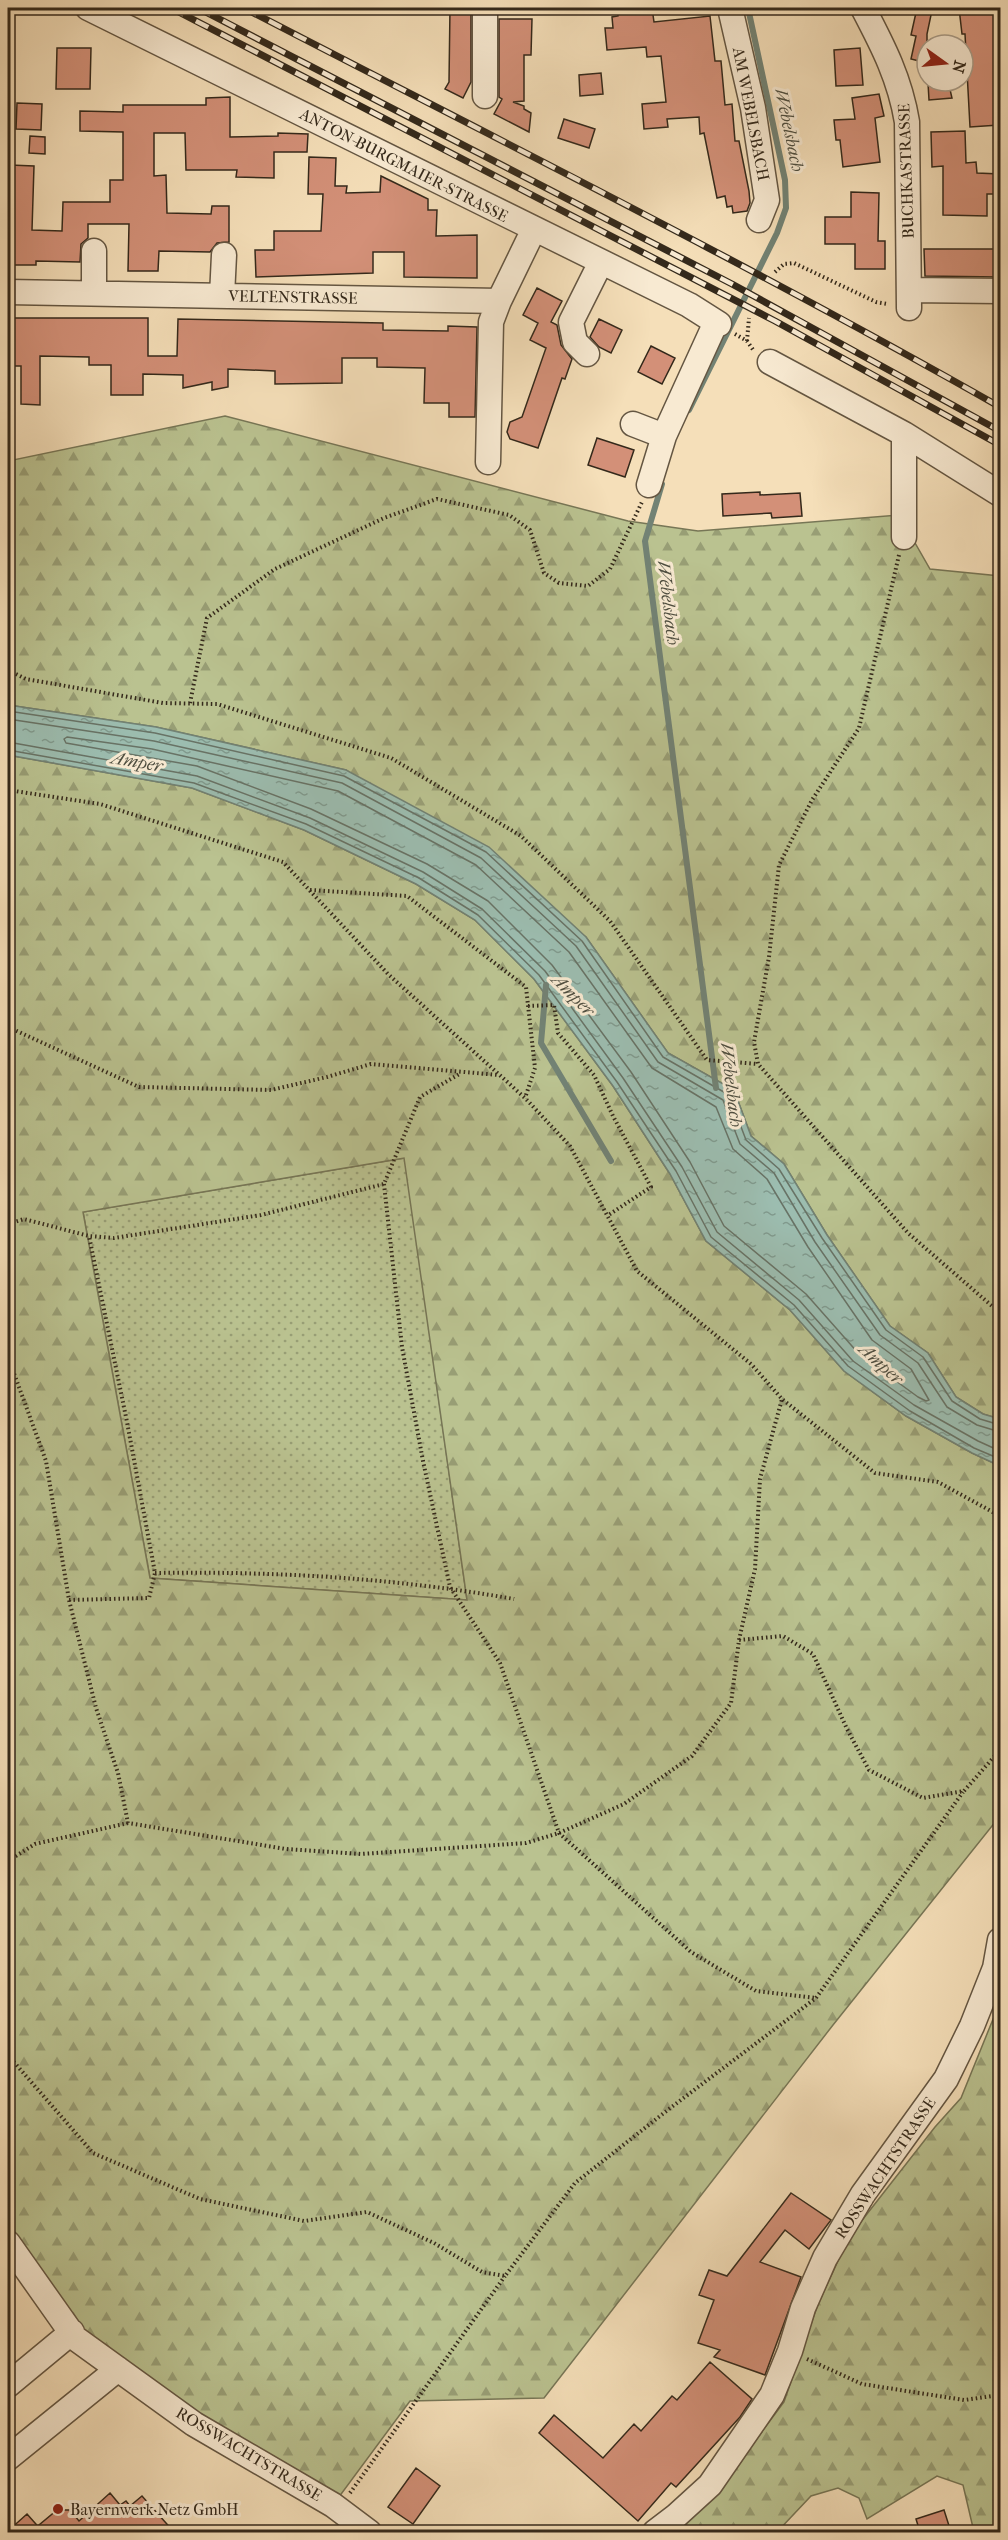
<svg xmlns="http://www.w3.org/2000/svg" width="1008" height="2540" font-family="'IM FELL French Canon',serif">
  <defs>
    <pattern id="grass-dots" width="8" height="8" patternUnits="userSpaceOnUse" patternTransform="scale(1.5)"><rect width="8" height="8" fill="#bac290"/><path d="M2 2h.1M6 6h.1" fill="none" stroke="#989e75" stroke-width="1.8" stroke-linecap="round"/></pattern>
    <pattern id="forest-firs" width="22" height="20" patternUnits="userSpaceOnUse" patternTransform="scale(1.5)"><rect width="22" height="20" fill="#bac290"/><path d="M5 1l3.5 6h-7zM16 11l3.5 6h-7z" fill="#989e75"/></pattern>
    <pattern id="water-ripples" width="26" height="14" patternUnits="userSpaceOnUse" patternTransform="scale(1.5)"><rect width="26" height="14" fill="#9cbdb0"/><path d="M2 4q2-2 4 0t4 0M15 11q2-2 4 0t4 0" fill="none" stroke="#809a8e"/></pattern>
  </defs>
  <rect width="100%" height="100%" fill="#f5dfb9"/>
  <filter id="stains"><feTurbulence type="fractalNoise" baseFrequency=".00333" numOctaves="4"/><feColorMatrix values="0 0 0 0 .2 0 0 0 0 .09 0 0 0 0 .02 0 0 0 .5 -.17"/></filter>
  <radialGradient id="worn" r=".72"><stop offset=".6" stop-color="#630" stop-opacity="0"/><stop offset="1" stop-color="#630" stop-opacity=".3"/></radialGradient>
  <!-- grass -->
  <path fill="url(#grass-dots)" stroke="#777656" stroke-width="1.5" d="M405,1158L467,1600L150,1578L83,1212Z"/>
  <!-- forest -->
  <path fill="url(#forest-firs)" stroke="#777656" stroke-width="1.5" fill-rule="evenodd" d="M225,416L628,521L698,531L899,515L930,569L1000,576V1419L983,1414L956,1397L928,1353L890,1326L827,1235L784,1164L751,1136L734,1090L668,1053L586,937L346,770L156,727L8,705V461Z
    M8,755L192,788L304,830L416,884L475,920L534,979L613,1086L670,1174L706,1241L790,1310L844,1371L906,1416L972,1453L1000,1466V1816L833,2025L544,2398L410,2401L333,2505L75,2338L8,2243ZM404,1158L467,1600L150,1578L83,1212Z
    M1000,2002V2532H974L963,2485L937,2476L867,2519L859,2498L838,2488L811,2496L777,2532H673L720,2488L784,2402L818,2304L849,2237L935,2127L961,2098Z"/>
  <!-- water -->
  <path fill="url(#water-ripples)" stroke="#728274" stroke-width="1.5" d="M8,705L156,727L346,770L489,847L586,937L668,1053L734,1090L751,1136L784,1164L827,1235L890,1326L928,1353L956,1397L983,1414L1000,1419V1466L972,1453L906,1416L844,1371L790,1310L706,1241L670,1174L613,1086L534,979L475,920L416,884L304,830L192,788L8,755Z"/>
  <g fill="none" stroke-linecap="round" stroke-linejoin="round">
    <!-- shore -->
    <path stroke="#687366" stroke-width="1.5" d="M8,711L155,733L344,776L486,852L582,941L663,1057L729,1095L746,1140L779,1169L822,1238L886,1330L923,1357L952,1401L980,1419L1000,1425
      M8,719L154,741L342,783L481,858L576,946L658,1062L723,1100L740,1144L774,1173L815,1242L880,1335L918,1363L947,1407L977,1425L1000,1432
      M67,737L152,749L338,791L476,865L569,952L652,1068L716,1107L733,1149L767,1179L808,1247L872,1340L911,1369L929,1400L926,1401L918,1397L859,1354L806,1294L724,1226L690,1162L631,1072L552,965L488,901L427,864L311,809L197,766L66,743L64,739Z
      M8,742L197,776L310,818L423,872L482,909L545,971L623,1078L682,1167L717,1232L799,1300L853,1361L914,1405L978,1441L1000,1451
      M8,750L194,783L306,824L419,878L478,915L539,975L617,1082L676,1171L711,1237L794,1305L848,1366L910,1411L974,1448L1000,1459"/>
    <!-- stream -->
    <path stroke="#728274" stroke-width="6" d="M689,410L777,233L786,208L785,180L748,8
      M662,484L645,541L716,1088
      M546,985L541,1043L611,1161"/>
  </g>
  <!-- building -->
  <path fill="#d39078" stroke="#34291b" stroke-width="1.5" d="M450,8H471V82L463,98L445,89L449,82Z
    M617,8H652L654,22L710,16L715,61H721L725,105L732,104L735,141H739L749,191L750,203L747,211L733,213L732,206L727,207L725,196L717,198L704,133L700,134L699,117L667,119L668,127L644,129L642,104L666,102L661,56L647,57L646,47L607,50L605,28H613L612,17L618,16Z
    M917,8H929L931,15L927,34V63L911,59L916,36L911,35Z
    M959,8H999L1000,31H996L1000,97L999,125L970,127L965,34H962Z
    M499,19H532L531,55H524V101L513,102L524,106V109L531,113L529,132L494,114L502,99L499,97Z
    M57,48H91L90,89H56Z
    M860,48L863,85L836,86L834,50Z
    M601,73L603,94L580,96L579,75Z
    M948,81L952,98L929,100L928,83Z
    M879,94L884,116L875,118L880,162L843,167L840,140H836L834,120L855,119L852,98Z
    M230,97V137L278,136V133L308,134L307,152H274V178L236,177L237,170H186L185,133H154V176L166,175L167,213L211,214L212,206H229V242L217,243L210,252L159,251L158,271H128L129,224H88V238L81,244L80,262L36,261V265H8L10,165L34,166L32,230L62,231L63,202H110V180H123V132L80,131V111L123,112V105H206V98Z
    M17,103L42,104L41,130L16,129Z
    M564,119L595,129L589,148L558,138Z
    M965,131L966,163L976,162L977,173L1000,174V194H987V216L943,215V166L932,167L931,132Z
    M30,136L45,137V154L29,153Z
    M309,157L336,158L335,186H347L346,193L380,192L381,176L428,199V210H437L436,236L477,235V278L404,277V252H373V273L256,277L255,250H274V231H321L323,194H308Z
    M851,192L879,193L878,241H885V269H855V244H825V217H851Z
    M924,249H1000V277L925,276Z
    M537,288L562,301L551,322L557,325L561,345L572,359L565,379L562,378L538,448L510,439L507,432L510,422L522,417L546,348L530,340L538,323L523,315Z
    M8,318H148V356H177L178,319L383,323V330L448,331V326L477,327L475,417H449V403H424L425,368L377,367V358H342V383L275,384V371L228,369V387L212,390V382L183,388V375L143,374V395H111V365H89V357L40,356V405L21,404V366H8Z
    M599,319L622,330L611,353L599,347L590,337Z
    M651,346L675,358L662,384L638,372Z
    M597,438L634,450L625,477L588,465Z
    M760,492V495L800,493L802,516L772,518L771,513L723,516L722,494Z
    M791,2193L831,2220L809,2249L785,2230L760,2262L801,2277L765,2375L714,2357L720,2350L698,2343L714,2300L699,2295L709,2270L727,2276Z
    M710,2362L752,2399L740,2417L676,2487L671,2483L638,2521L539,2433L554,2415L603,2458L634,2424L641,2431L672,2396L677,2400Z
    M416,2468L440,2486L413,2524L388,2507Z
    M110,2493L120,2505L126,2501L130,2506L142,2496L174,2532H59L39,2525L57,2510H70L79,2521Z
    M944,2510L951,2532H920L916,2519Z
    M27,2514L43,2532H8V2531Z"/>
  <g fill="none" stroke-linecap="round" stroke-linejoin="round">
    <!-- minor casing -->
    <g stroke="#645642" stroke-width="27">
      <path id="minor" d="M88,8L689,305L719,324
        M485,8V96
        M730,8L753,108L767,200L759,220
        M863,8C883,46 900,79 907,122L909,308
        M909,290L1000,291
        M8,292L499,301L534,229
        M94,293V251
        M222,296L224,255
        M587,354L575,342L571,322L601,262
        M770,362L904,434L1000,494
        M633,424L664,436
        M904,434V537
        M488,462L491,322L499,301
        M649,485L664,436L716,322
        M8,2243L75,2338L194,2424L333,2505L369,2532
        M8,2385L72,2332
        M8,2458L118,2369
        M655,2532L676,2516L710,2485L772,2395L790,2351L803,2308L825,2258L863,2194L946,2079L972,2026L995,1968L1000,1940"/>
    </g>
    <!-- path -->
    <path stroke="#34291b" stroke-width="4" stroke-dasharray="1.5 3" stroke-linecap="butt" d="M775,272L784,264L794,263L876,302L888,304
      M735,334L747,341L754,351
      M747,341L749,318
      M899,555L859,728L812,800L779,865L769,957L754,1042L758,1064L908,1233L1000,1313
      M8,670L26,679L163,703L217,704L391,758L521,836L610,921L707,1060L758,1064
      M190,703L207,618L275,569L384,518L437,499L509,515L530,530L544,573L559,583L588,586L610,569L642,502
      M8,790L100,804L283,862L388,974L525,1098L570,1146L637,1271L751,1364L782,1399L875,1473L938,1482L1000,1516
      M310,890L407,896L526,987L535,1068L525,1098
      M528,1006L554,1005L558,1033L594,1075L613,1116L651,1187L607,1216
      M8,1027L139,1087L271,1090L327,1077L371,1064L499,1075
      M384,1184L402,1347L423,1461L450,1587L500,1663L559,1833L691,1952L756,1991L816,1998
      M8,1224L24,1219L89,1236L114,1238L261,1215L384,1184L420,1097L461,1073
      M8,1357L46,1461L69,1600L96,1708L118,1773L128,1823L286,1849L361,1854L526,1843L559,1833L624,1804L692,1756L731,1703L739,1640L783,1636L813,1654L847,1729L869,1770L923,1798L964,1791L1000,1750
      M155,1573C274,1571 396,1578 514,1599
      M69,1600L149,1598L155,1573L127,1422L89,1236
      M739,1640L755,1569L760,1479L782,1399
      M8,1861L35,1844L128,1823
      M8,2040L13,2061L93,2153L200,2199L304,2221L367,2212L434,2243L482,2272L505,2276L575,2183L669,2109L816,1998L963,1792
      M807,2359L862,2384L964,2400L1000,2395
      M350,2493L505,2276"/>
    <!-- minor -->
    <use href="#minor" stroke="#f8ead2" stroke-width="24"/>
    <!-- rail casing -->
    <g stroke="#34291b" stroke-width="7">
      <path id="rail" d="M171,8L775,321L1000,445
        M198,8L732,284L1000,431
        M244,8C497,139 752,266 1000,407"/>
    </g>
    <!-- rail -->
    <use href="#rail" stroke="#f8ead2" stroke-width="4.5" stroke-dasharray="14" stroke-linecap="butt"/>
  </g>
  <!-- markers -->
  <circle fill="#8f2418" stroke="#f8ead2" stroke-width="2" cx="58" cy="2509" r="6"/>
  <g text-anchor="middle" dominant-baseline="central" stroke-width="6" stroke-linejoin="round" paint-order="stroke">
    <!-- street labels -->
    <g font-size="16" fill="#34291b" stroke="#f8ead2">
      <text transform="translate(751 114) rotate(79)">AM WEBELSBACH</text>
      <text transform="translate(404 165) rotate(27)">ANTON-BURGMAIER-STRASSE</text>
      <text transform="translate(906 171) rotate(-92)">BUCHKASTRASSE</text>
      <text transform="translate(293 297) rotate(1)">VELTENSTRASSE</text>
      <text transform="translate(885 2168) rotate(-56)">ROSSWACHTSTRASSE</text>
      <text transform="translate(249 2454) rotate(31)">ROSSWACHTSTRASSE</text>
    </g>
    <!-- poi labels -->
    <g font-size="16" fill="#34291b" stroke="#f8ead2" text-anchor="start">
      <text x="70" y="2509">Bayernwerk Netz GmbH</text>
    </g>
    <!-- water labels -->
    <g font-size="18" font-style="italic" fill="#4e4e40" stroke="#f8ead2">
      <text transform="translate(789 130) rotate(78)">Webelsbach</text>
      <text transform="translate(668 603) rotate(83)">Webelsbach</text>
      <text transform="translate(137 762) rotate(10)">Amper</text>
      <text transform="translate(573 995) rotate(45)">Amper</text>
      <text transform="translate(731 1085) rotate(83)">Webelsbach</text>
      <text transform="translate(881 1364) rotate(42)">Amper</text>
    </g>
  </g>
  <!-- margin -->
  <rect width="1008" height="2540" fill="none" stroke="#f5dfb9" stroke-width="30"/>
  <rect x="9" y="9" width="990" height="2522" fill="none" stroke="#34291b" stroke-width="3"/>
  <rect x="15" y="15" width="978" height="2510" fill="none" stroke="#34291b" stroke-width="1.5"/>
  <!-- north arrow -->
  <g transform="translate(945 63) rotate(105)"><circle r="28" fill="#f8ead2" stroke="#aa9d89" stroke-width="1.5"/>
  <path d="M0-4.5L10 22L0 15L-10 22Z" fill="#8f2418"/>
  <text y="-9" font-size="16" font-weight="bold" text-anchor="middle" fill="#34291b">N</text>
  </g>
  <rect width="100%" height="100%" filter="url(#stains)"/>
  <rect width="100%" height="100%" fill="url(#worn)"/>
</svg>
